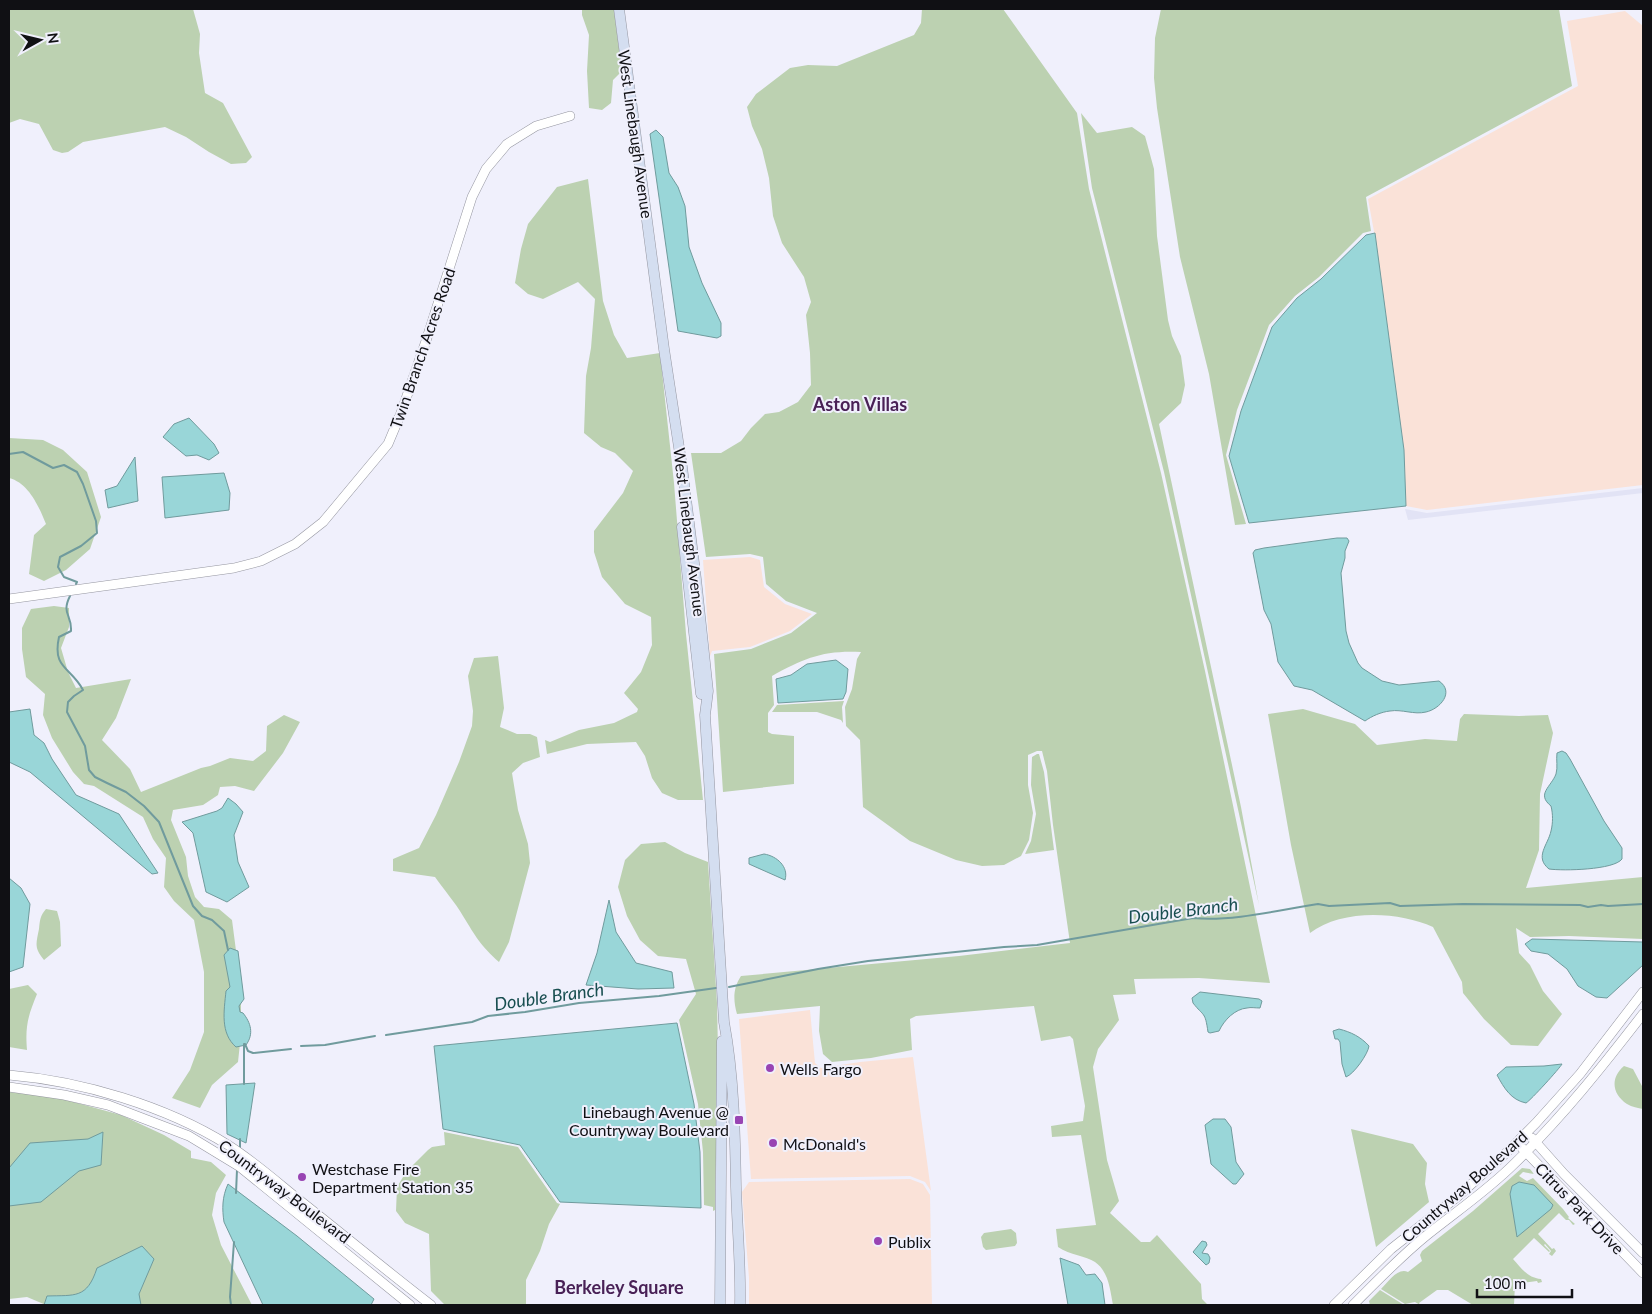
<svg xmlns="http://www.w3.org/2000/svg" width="1652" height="1314" font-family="Lato,sans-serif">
  <rect width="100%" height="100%" fill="#f0f0fc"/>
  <!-- commercial -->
  <path fill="#fae2d8" d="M1625,11L1643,26V485L1427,510L1406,506L1404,450L1375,237L1368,199L1578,86L1567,21Z
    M750,557L760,560L764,587L785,604L812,614L790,631L750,647L712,651L710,656L703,560Z
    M810,1010L815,1063L821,1068L860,1062L913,1057L931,1191L925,1182L910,1176L751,1179L739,1019Z
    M910,1179L923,1184L930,1195L932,1305H749V1278L742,1192L749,1182Z"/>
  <!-- built -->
  <path fill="#e2e3f5" d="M1643,488V493L1408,520L1405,509L1427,513Z"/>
  <!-- green -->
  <path fill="#bcd1b1" d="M9,9H193L200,34L199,53L205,93L223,103L252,157L246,163L231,164L209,152L186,137L165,127L83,142L68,152L62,153L53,150L39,124L20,119L9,123Z
    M582,9H614L622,71L613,80L611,103L602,110L589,108L587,71L589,35L582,15Z
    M922,9H1003L1077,113L1089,189L1161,473L1205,671L1270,983L1199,978L1134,979L1136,994L1113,995L1119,1020L1098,1049L1093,1067L1107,1160L1119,1201L1110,1213L1141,1242H1150L1157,1235L1201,1284L1202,1299L1208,1305H1113C1110,1290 1109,1272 1095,1262C1086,1256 1070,1255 1058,1247L1056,1229L1096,1225L1081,1135L1052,1137L1051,1126L1083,1121L1085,1106L1073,1039L1070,1036L1041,1041L1034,1006L916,1016L910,1019L912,1050L871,1058L832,1062L823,1054L819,1031L820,1006L737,1014C733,1000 733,988 741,976L959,956L1070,943L1053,825L1047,771L1042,751H1037L1028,755V785L1033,813L1029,840L1021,856L1004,865L982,866L956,860L910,841L863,807L860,740L846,726L845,707L852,689L857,659L861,652C824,650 804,658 772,676L774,705L768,713V732L772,734L794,736V784L723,792L714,654L751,649L791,633L817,613L786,601L766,584L763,557L750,554L706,557L691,453H721L741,441L751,428L765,414L779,412L798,402L811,385L810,353L806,315L811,302L804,277L782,243L773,216L769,178L762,149L752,126L747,107L756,94L790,68L808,65L837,66L914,35L921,23Z
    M1161,9H1559L1572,86L1366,197L1371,231L1363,233L1319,277L1295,296L1269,325L1237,410L1226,455L1246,524L1235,525L1209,374L1180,257L1157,108L1154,78L1155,38Z
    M1081,113L1097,133L1132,127L1145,136L1154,169L1157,236L1168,320L1172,336L1181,356L1185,385L1181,403L1159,424L1241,807L1259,905L1164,472L1092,188Z
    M588,179L603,301L614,335L627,358L660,353L674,483L686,634L703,800H678L662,793L652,778L645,756L636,742L587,744L547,754L545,740L550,742L579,730L614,723L637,712L638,709L624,693L641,672L652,645L651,617L625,604L602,577L594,552V531L623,493L633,471L615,453L601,447L584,433L586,376L591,348L595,299L578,282L543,299L528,294L515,283L521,249L528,224L557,187Z
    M9,438L43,440L63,450L87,472L101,517L90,549L66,570L44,581L29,574L34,535L46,524C39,507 29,483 9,478Z
    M54,606L69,608V627L61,648L68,672L76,688L131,679L116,718L102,740L130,769L141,792L201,768L210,766L230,758L253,761L266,751L267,726L284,715L300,722L283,753L254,791L235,786L220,787L218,795L203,805L173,810L171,820L186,857L188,876L195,897L204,907L219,909L232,920L241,989V1034L238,1062L212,1085L200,1108L172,1098L190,1070L204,1032V972L194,920L174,901L164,887L166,858L153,839L143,817L94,786L84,784L73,772L52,738L43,715L45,694L26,677L22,649V628L31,609Z
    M498,656L504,708L500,727L517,734H530L537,737L540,757L523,763L512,773L518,810L528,844L530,863L509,942L499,962C480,945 476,937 463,916C455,902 444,890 435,877L393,871V859L419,848L436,815L459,762L472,726L473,711L468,676L474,658Z
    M844,701L842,707L843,723L841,720L817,712H772L777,705Z
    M1303,709L1355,724L1377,745L1425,739L1457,741L1460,719L1464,714L1519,716L1548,715L1553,733L1540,794L1539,850L1526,888L1643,877V939L1569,936L1530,937L1516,928L1519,953L1530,965L1543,991L1562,1014L1538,1046L1511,1045L1484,1019L1463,993L1462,982L1433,927C1398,911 1341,909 1310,933L1291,845L1268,714Z
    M1037,754H1039L1044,772L1054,850L1025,854L1031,841L1036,814L1031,785L1032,757Z
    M665,842L685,853L708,862L717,1003L718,1051L715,1210L713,1211V1207L704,1205L703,1152L698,1104L679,1020L696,994L686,959L658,956L640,940L627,916L618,887L625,860L641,844Z
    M46,909L57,911L60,922L61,946L44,960C34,948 36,944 39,929C40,920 40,916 46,909Z
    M28,985L37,994C28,1016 25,1026 27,1050L9,1047V989Z
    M1624,1066L1633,1069L1643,1088V1109C1638,1108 1632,1107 1627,1104C1612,1094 1610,1078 1624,1066Z
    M9,1092L48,1095L121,1115L164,1135L191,1151V1158L211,1162L226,1175L216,1193L212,1215L221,1245L252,1305H46L27,1297L9,1299Z
    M1351,1129L1413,1144L1427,1163L1425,1184L1429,1202L1376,1247Z
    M444,1132L518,1147L557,1203L560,1204L549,1224L540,1251L526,1280V1305H445L431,1291L429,1234L405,1223L396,1211L397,1187L406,1172L428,1150L432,1147L445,1145Z
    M1522,1168L1530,1169L1534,1174L1523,1172L1519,1176L1527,1181L1533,1178L1563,1209L1569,1217L1568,1218L1575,1224L1573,1225L1569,1220H1566L1559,1213L1538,1234L1552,1249L1554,1248L1556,1251L1552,1256L1549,1254L1551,1251L1545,1244L1544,1245L1550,1251L1549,1252L1534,1238L1513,1259C1522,1269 1528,1278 1541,1279L1542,1282L1538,1283L1537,1281L1515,1284L1514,1305H1473L1448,1290H1437L1419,1303L1420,1305L1415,1302L1405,1304L1381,1289C1388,1282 1398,1267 1408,1272L1422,1261L1420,1255L1422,1251L1473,1211Z
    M1011,1229L1016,1233L1017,1243L1015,1246L986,1250L983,1247L981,1237L984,1233Z
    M1380,1290L1404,1305H1370L1369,1301Z"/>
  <!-- water -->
  <path fill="#99d6d8" stroke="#709b9d" d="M656,130L663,137L669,173L678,187L685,206L689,247L702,283L721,323V336L717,338L678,331L650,134Z
    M1375,233L1404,450L1406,506L1249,523L1229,456L1241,411L1272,327L1297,298L1321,279L1366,235Z
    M189,418L214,444L219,453L209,460L197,455L186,456L163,437L174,424Z
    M135,457L138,501L108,508L105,490L117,486Z
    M224,473L230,493L229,510L165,518L162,477Z
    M1337,538H1347L1349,541L1345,551V558L1341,573L1346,631L1349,643L1358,663L1362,668L1382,681L1399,685L1439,681C1455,692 1440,709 1426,712C1414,715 1402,709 1390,711C1381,712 1372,716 1365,721L1312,690L1294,686L1278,662L1271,624L1264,610L1253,553L1255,550L1264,548Z
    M836,660L848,669L846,692L843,699L778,703L776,679L791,675L807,664Z
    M30,709L34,735L44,743L52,759L76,795L119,814L158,873L152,874L30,772L9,762V712Z
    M1562,751L1566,753L1570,759L1604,821L1622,848V859C1614,870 1563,871 1549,869C1534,857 1548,845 1551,831C1553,823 1553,814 1551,806C1536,794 1551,787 1556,774C1558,767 1556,760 1557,753Z
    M228,798L236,804L243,812L234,835L238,862L249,887L227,902L206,892L193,833L182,822L217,811L222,808Z
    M764,854C777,856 789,867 785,880L749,864V858Z
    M9,878L21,888L30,904L23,967L9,972Z
    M609,900L616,932L636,963L672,972L674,988L638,989L586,985L597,953Z
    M1532,939L1643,942V965L1607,998L1596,997L1578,986L1567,969L1548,954L1531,951L1525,944Z
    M230,948L238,951L244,999L239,1006L240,1012L243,1013C251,1023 254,1034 246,1045L236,1047C220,1033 224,1011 226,991L230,987L224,955Z
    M1200,992L1259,999L1262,1001L1260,1008C1255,1008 1251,1007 1247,1008C1235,1009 1224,1020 1219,1031L1210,1033L1208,1032C1205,1011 1204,1017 1193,1003L1192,998Z
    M677,1023L694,1104L700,1152L701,1208L560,1202L520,1145L443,1129L434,1046Z
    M1339,1029C1351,1032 1361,1037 1369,1046C1368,1054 1354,1074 1346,1077L1342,1064L1340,1042L1338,1039H1335L1333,1031Z
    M1562,1064C1560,1068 1531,1100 1526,1103C1511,1100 1504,1088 1497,1075L1506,1067L1544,1066Z
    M255,1083L246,1143L227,1134L226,1085Z
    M1213,1119H1225L1231,1127L1236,1162L1244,1174L1236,1184H1233L1211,1164L1205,1125Z
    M103,1132L101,1165L79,1171L41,1202L9,1206V1168L30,1143L88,1139Z
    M1519,1182L1534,1185L1553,1205L1551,1209L1517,1237L1510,1194L1512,1186Z
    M228,1184L297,1236L374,1299L371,1305H263L224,1222C222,1209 222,1197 228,1184Z
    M1202,1241L1206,1242L1207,1245L1202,1253L1208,1254L1210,1258L1209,1263L1206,1265L1193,1252Z
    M142,1246L154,1259L139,1294L141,1305H44L47,1296C75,1295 87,1299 97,1268Z
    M1060,1258L1079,1265L1086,1275L1095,1274L1102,1283L1105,1305H1068Z"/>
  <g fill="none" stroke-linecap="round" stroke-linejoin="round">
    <!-- stream -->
    <path stroke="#709b9d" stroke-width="2" d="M9,454L23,452L53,468L64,465L77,472L83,484L96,521L97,533L81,546L60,557L58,567L64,577L77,582L76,584
      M70,596C61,614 72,614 71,631L59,637C52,669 71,667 83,690L74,696L68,702L67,712L85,746L89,770L95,777L107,783L126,792L144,806L159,822L193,906L202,916L212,920L224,931L228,950
      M729,987L818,969L868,961L1004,947L1037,945L1193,918C1230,922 1280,910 1318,904L1329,906L1390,903L1400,906L1463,904L1580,905L1588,907L1601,905L1608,906L1643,904
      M386,1035L472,1022L488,1016L525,1012L579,1003L659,996L716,988
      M245,1044L248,1051L253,1053L291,1049
      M301,1046L325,1045L375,1036
      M244,1084V1044
      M240,1149V1139
      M236,1193L237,1170
      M231,1305L230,1297L234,1242"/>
    <!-- tertiary casing -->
    <g stroke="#9596a0" stroke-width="10">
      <path id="tertiary" d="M9,599L234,568L261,561L295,544L323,522L388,444L401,413L426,341L472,197L486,169L507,144L536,126L570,116
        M9,1075C81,1081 166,1106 228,1145C255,1162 279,1184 303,1203C346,1237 388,1272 431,1305
        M9,1087L64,1095L108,1105L189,1136L240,1167L410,1305
        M1532,1138L1564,1174L1643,1253
        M1522,1148L1643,1273
        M1334,1305L1391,1249L1457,1197L1506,1153L1536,1123L1580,1074L1643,992
        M1353,1305C1377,1281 1401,1256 1427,1235C1457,1211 1488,1190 1515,1163C1563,1116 1602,1067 1643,1014"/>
    </g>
    <!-- secondary casing -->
    <g stroke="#9596a0" stroke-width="11">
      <path id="secondary" d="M619,9L664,349L682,467L696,579L708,691L705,715L724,1022C734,1076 735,1132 736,1187C737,1226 741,1266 740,1305
        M682,527L701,694
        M720,1305L722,1041"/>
    </g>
    <!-- tertiary -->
    <use href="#tertiary" stroke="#fff" stroke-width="9"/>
    <!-- secondary -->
    <use href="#secondary" stroke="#d4def0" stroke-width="10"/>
  </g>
  <!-- markers -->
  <g fill="#9844b3" stroke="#f0f0fc" stroke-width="2">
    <circle cx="770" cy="1068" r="5"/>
    <rect x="734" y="1115" width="10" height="10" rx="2.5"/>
    <circle cx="773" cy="1143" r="5"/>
    <circle cx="302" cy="1177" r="5"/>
    <circle cx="878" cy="1241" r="5"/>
  </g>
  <g text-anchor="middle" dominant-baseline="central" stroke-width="4" stroke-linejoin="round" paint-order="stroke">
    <!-- street labels -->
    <g font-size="16" fill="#101014" stroke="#f0f0fc">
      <text transform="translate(636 134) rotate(82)">West Linebaugh Avenue</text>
      <text transform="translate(422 348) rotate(-71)">Twin Branch Acres Road</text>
      <text transform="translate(690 532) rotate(83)">West Linebaugh Avenue</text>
      <text transform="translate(1464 1186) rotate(-41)">Countryway Boulevard</text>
      <text transform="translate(285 1191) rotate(37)">Countryway Boulevard</text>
      <text transform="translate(1580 1208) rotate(46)">Citrus Park Drive</text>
    </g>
    <!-- poi labels -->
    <g font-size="16" fill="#101014" stroke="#f0f0fc" text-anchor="start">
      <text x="780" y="1068">Wells Fargo</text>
      <text x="729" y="1111" text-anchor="end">Linebaugh Avenue @<tspan x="729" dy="18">Countryway Boulevard</tspan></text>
      <text x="783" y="1143">McDonald's</text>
      <text x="312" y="1168">Westchase Fire<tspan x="312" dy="18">Department Station 35</tspan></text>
      <text x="888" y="1241">Publix</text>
    </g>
    <!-- neighbourhood labels -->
    <g font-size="18" font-weight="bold" fill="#492156" stroke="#f0f0fc">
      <text x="860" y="404">Aston Villas</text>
      <text x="619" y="1287">Berkeley Square</text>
    </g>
    <!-- water labels -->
    <g font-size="18" font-style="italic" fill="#184e50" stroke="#f0f0fc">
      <text transform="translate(1183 910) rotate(-7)">Double Branch</text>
      <text transform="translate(549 996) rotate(-8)">Double Branch</text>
    </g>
  </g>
  <!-- border -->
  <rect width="1652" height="1314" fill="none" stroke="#101014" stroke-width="20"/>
  <!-- north arrow -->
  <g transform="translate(40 40) rotate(82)" stroke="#f0f0fc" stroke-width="4" paint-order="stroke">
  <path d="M0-4L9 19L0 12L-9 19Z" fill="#101014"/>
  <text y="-8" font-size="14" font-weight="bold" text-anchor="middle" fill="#101014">N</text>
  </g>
  <!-- scale -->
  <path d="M1477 1289v8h95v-8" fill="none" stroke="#101014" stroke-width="2.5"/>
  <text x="1484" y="1289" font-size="15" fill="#101014" stroke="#f0f0fc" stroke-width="4" paint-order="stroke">100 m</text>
</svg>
